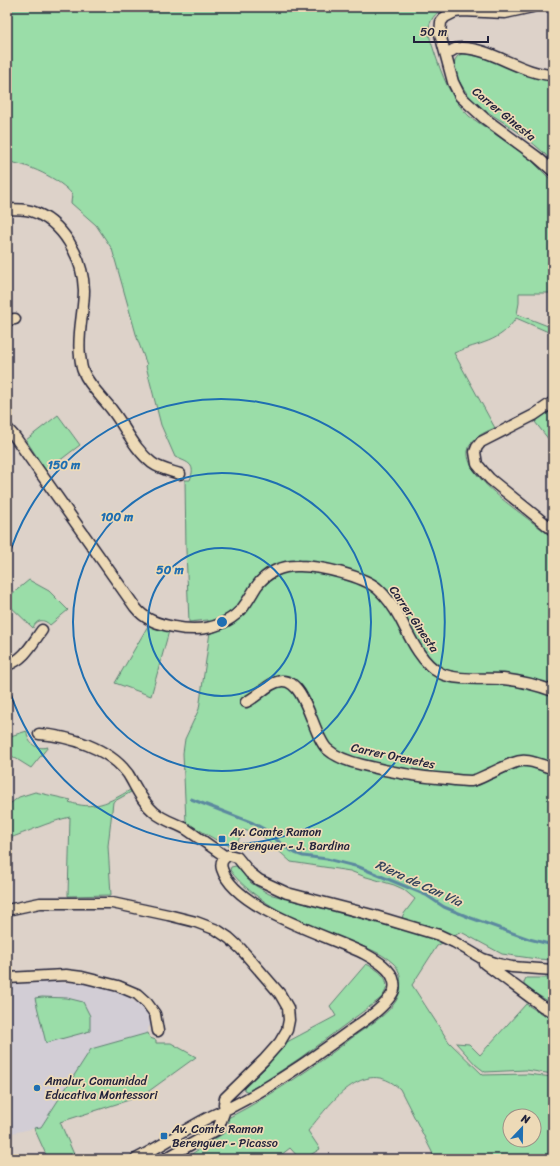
<svg xmlns="http://www.w3.org/2000/svg" width="560" height="1166" font-family="Sriracha,sans-serif">
  <rect width="100%" height="100%" fill="#ddd2c9"/>
  <filter id="ink" filterUnits="userSpaceOnUse"><feTurbulence type="fractalNoise" baseFrequency=".025" numOctaves="2"/><feDisplacementMap in="SourceGraphic" scale="8" xChannelSelector="R" yChannelSelector="G"/><feConvolveMatrix kernelMatrix="1 2 1 2 8 2 1 2 1" color-interpolation-filters="sRGB"/></filter>
  <g filter="url(#ink)">
    <!-- built -->
    <path fill="#d2cdd5" d="M54,982L80,983L123,994L140,1005L147,1014L151,1024L148,1028V1033L92,1049L41,1127L7,1134V985Z"/>
    <!-- green -->
    <path fill="#9adda8" stroke="#5e8072" fill-rule="evenodd" d="M7,7H447C438,11 431,17 429,27C428,35 432,44 434,51C442,75 450,98 469,116L528,157L553,182V293H519V303L517,314L553,328V334L516,318C500,343 480,342 454,353L495,428C485,432 470,438 468,451C464,480 534,520 553,539V960L537,959L502,954L461,932L437,946L412,985L449,1042L483,1075L527,1074L553,1077V1159H434L432,1152L400,1089C364,1055 329,1105 308,1131L320,1149L304,1159H300L290,1148L276,1159H184L230,1129L228,1118C274,1094 316,1066 357,1034C370,1025 387,1015 396,1001C402,990 403,973 394,964C381,951 356,944 339,938C305,926 251,900 230,870L231,867L236,866L251,883L269,894L399,929L403,915L415,899L403,889L394,885L363,876L350,871L291,862L260,834L243,830L235,848L218,841L186,822L183,753L185,739L199,709L210,632L208,620L189,622L186,550L185,480H190C196,464 189,463 175,457L161,425L146,366L147,365L138,341L112,249L96,225L71,203L72,194C60,179 26,163 7,162ZM510,1116H534V1140H510Z
      M462,54C494,55 521,79 553,81V162C537,145 519,132 500,120C491,114 482,109 475,102C466,95 442,60 462,54Z
      M553,409V445L535,422Z
      M58,415L80,445L46,471L26,440Z
      M29,580L49,591L68,610L50,625C43,618 36,620 33,628L7,603V598Z
      M149,624L169,631L151,696L115,683Z
      M27,731C27,744 37,750 48,747L31,768L7,753V737Z
      M130,790L131,792L113,802L108,846L111,895L68,896L70,817C48,822 28,832 7,839V806L19,797L35,792L71,800L69,802C93,811 110,802 130,790Z
      M366,964C382,971 395,983 380,999L300,1058L249,1092L244,1090V1088L265,1068L287,1042L336,1016L330,1006Z
      M526,978H553V1004L536,994L524,985V982Z
      M42,997L67,998L83,1002L90,1016V1031L46,1043L35,998Z
      M526,1004L542,1014L553,1019V1074L526,1070L485,1072L476,1065L456,1043L469,1044L480,1055Z
      M148,1033L150,1038L156,1040V1043H171L196,1057L149,1091L129,1100L60,1122L76,1159H48L34,1128L41,1127L91,1049Z"/>
    <g fill="none" stroke-linecap="round" stroke-linejoin="round">
      <!-- stream -->
      <path stroke="#5b899f" stroke-width="3" d="M191,799L253,823L264,829L285,847L295,853L303,856L327,859L359,867L426,895L444,907L471,918L529,939L553,945"/>
      <!-- minor casing -->
      <g stroke="#22223b" stroke-width="13">
        <path id="minor" d="M532,7L505,13L463,11L455,12L445,17L441,22L440,34L453,82L460,96L484,118L537,157L553,171
          M446,55C451,51 454,48 460,48C490,47 521,74 553,75
          M7,209C15,209 23,209 31,211C63,221 83,258 84,290C84,312 77,334 80,356C81,361 81,367 83,371C89,386 103,398 112,410C126,428 134,449 152,463C160,469 171,471 180,474
          M7,320L15,319
          M553,402L534,415L481,442L477,447L475,452L477,464L482,470L490,479L553,530
          M7,428L15,437L135,607C145,620 158,624 174,627C199,632 222,629 241,610C247,603 251,595 256,587C266,572 283,565 300,566C319,566 364,576 378,589C387,597 395,609 401,620C410,638 422,664 440,673C455,681 485,678 503,679C520,681 537,685 553,691
          M7,665C24,660 32,644 42,630
          M246,702C258,697 268,682 282,681C306,680 312,734 327,749C337,758 350,762 363,765C390,772 419,777 447,779C455,780 463,781 471,781C478,780 484,776 491,773C521,759 521,756 553,769
          M39,734C69,736 109,748 128,774C136,787 142,802 154,812C163,820 175,823 186,829C199,838 213,848 226,857
          M7,910L40,903H112L168,915L196,922L217,930L229,938L241,949L280,994L288,1008L289,1020L287,1030L280,1042L264,1060L225,1098L224,1104L225,1110L218,1129L165,1159
          M484,963L542,1006L553,1012
          M7,978L66,975L82,977L118,986L137,994L147,1003L155,1014L158,1031
          M136,1159C159,1147 180,1133 202,1121C212,1115 224,1111 235,1105C276,1084 314,1057 351,1030C365,1020 383,1009 392,994C394,991 395,986 394,982C392,969 376,960 365,954C330,936 235,910 222,869C220,862 223,858 229,855L237,857L250,873L259,880L287,893L372,915L439,935L454,942L483,959L498,964L512,967L553,970"/>
      </g>
      <!-- minor -->
      <use href="#minor" stroke="#eddab7" stroke-width="10"/>
    </g>
  </g>
  <!-- distance rings -->
  <g fill="none" stroke="#1f6fb2" stroke-width="2">
    <circle cx="222" cy="622" r="74"/>
    <circle cx="222" cy="622" r="149"/>
    <path d="M7 562A223 223 0 1 1 7 682"/>
  </g>
  <!-- markers -->
  <g fill="#1f6fb2" stroke="#eddab7" stroke-width="1.5">
    <rect x="218" y="835" width="8" height="8" rx="2"/>
    <circle cx="37" cy="1088" r="4"/>
    <rect x="160" y="1132" width="8" height="8" rx="2"/>
  </g>
  <g text-anchor="middle" dominant-baseline="central" stroke-width="3.5" stroke-linejoin="round" paint-order="stroke">
    <!-- street labels -->
    <g font-size="12" fill="#22223b" stroke="#eddab7">
      <text transform="translate(504 114) rotate(39)">Carrer Ginesta</text>
      <text transform="translate(414 619) rotate(56)">Carrer Ginesta</text>
      <text transform="translate(393 756) rotate(12)">Carrer Orenetes</text>
    </g>
    <!-- poi labels -->
    <g font-size="12" fill="#22223b" stroke="#eddab7" text-anchor="start">
      <text x="230" y="832">Av. Comte Ramon<tspan x="230" dy="14">Berenguer - J. Bardina</tspan></text>
      <text x="45" y="1081">Amalur, Comunidad<tspan x="45" dy="14">Educativa Montessori</tspan></text>
      <text x="172" y="1129">Av. Comte Ramon<tspan x="172" dy="14">Berenguer - Picasso</tspan></text>
    </g>
    <!-- water labels -->
    <g font-size="13" font-style="italic" fill="#35445c" stroke="#eddab7">
      <text transform="translate(419 883) rotate(25)">Riera de Can Via</text>
    </g>
  </g>
  <circle cx="222" cy="622" r="6" fill="#1f6fb2" stroke="#eddab7" stroke-width="2"/>
  <g font-size="12" text-anchor="middle" font-weight="bold" fill="#1f6fb2" stroke="#eddab7" stroke-width="3.5" stroke-linejoin="round" paint-order="stroke">
    <text x="64" y="469">150 m</text>
    <text x="117" y="521">100 m</text>
    <text x="170" y="574">50 m</text>
  </g>
  <!-- margin -->
  <rect width="560" height="1166" fill="none" stroke="#eddab7" stroke-width="24"/>
  <rect x="12" y="12" width="536" height="1142" fill="none" stroke="#22223b" stroke-width="1.5" filter="url(#ink)"/>
  <!-- north arrow -->
  <g transform="translate(522 1128) rotate(22)"><circle r="19" fill="#eddab7" stroke="#9c9085"/>
  <path d="M0-3L7 15L0 10L-7 15Z" fill="#1f6fb2"/>
  <text y="-6" font-size="11" font-weight="bold" text-anchor="middle" fill="#22223b">N</text>
  </g>
  <!-- scale -->
  <path d="M414 36v6h74v-6" fill="none" stroke="#22223b" stroke-width="2"/>
  <text x="420" y="36" font-size="12" fill="#22223b" stroke="#eddab7" stroke-width="3" paint-order="stroke">50 m</text>
</svg>
